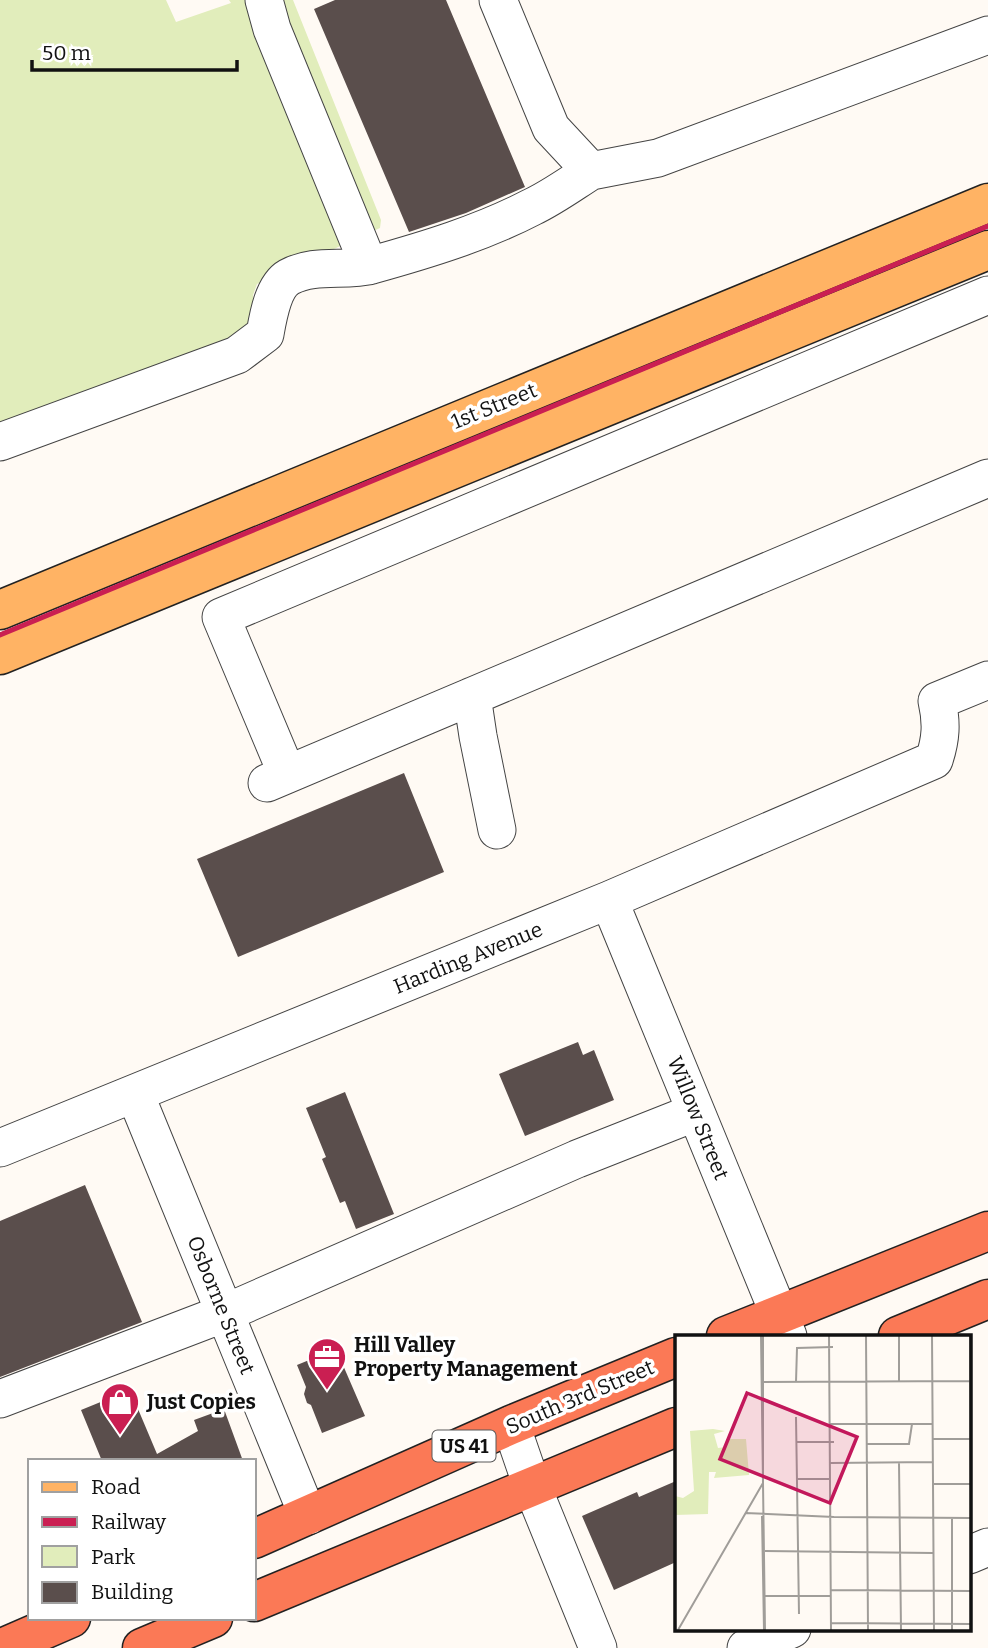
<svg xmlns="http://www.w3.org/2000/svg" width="988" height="1648" font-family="Bitter,serif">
  <rect width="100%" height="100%" fill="#fffaf4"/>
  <!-- green -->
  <path fill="#e1edbb" d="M0,0H166L176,22L231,3L229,0H293L381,220L380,228L257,284L253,295L257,322L241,333L0,430Z"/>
  <!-- building -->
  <path fill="#5a4e4c" d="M335,0H446L525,187L466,213L409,232L314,9Z
    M404,773L444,872L238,957L197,859Z
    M578,1042L583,1055L594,1050L614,1100L525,1136L499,1074Z
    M345,1092L394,1214L356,1229L345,1201L340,1203L322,1159L326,1157L306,1108Z
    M85,1185L142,1322L0,1377V1221Z
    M336,1349L365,1416L322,1433L311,1405L307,1403L304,1394L306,1387L297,1365Z
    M130,1390L157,1454L198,1431L194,1420L224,1409L243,1461H102L81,1410Z
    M676,1481V1562L614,1590L582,1516L637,1492L639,1497Z"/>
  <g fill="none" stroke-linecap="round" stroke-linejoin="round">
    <!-- minor casing -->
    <g stroke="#444" stroke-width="39">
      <path id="minor" d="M264,0L272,29L369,266
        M498,0L551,128L591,171L658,158L988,35
        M0,442L237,355L265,334C268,317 273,286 289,277C315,263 344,272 372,265C426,250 482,233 532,207C553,197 572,183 591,171
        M472,696L478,736L497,830
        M287,774L221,617L988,295
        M267,783L988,478
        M609,900L788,1336
        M135,1094L308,1516
        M0,1148L609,900L934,760C941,739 942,723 937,701L988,680
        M0,1399L225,1313L577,1159L696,1112
        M511,1425L532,1486L598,1648
        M969,1555L988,1547
        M746,1648L792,1629"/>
    </g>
    <!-- major casing -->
    <g stroke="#222" stroke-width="41">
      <path id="major" d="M0,610L988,203
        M0,655L988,250"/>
    </g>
    <!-- highway casing -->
    <g stroke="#222" stroke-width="41">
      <path id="highway" d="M726,1336L988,1231
        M898,1336L988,1299
        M254,1539L511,1425L676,1357
        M254,1602L676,1427
        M2,1648L71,1618
        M142,1648L213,1618"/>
    </g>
    <!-- minor -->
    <use href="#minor" stroke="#fff" stroke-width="37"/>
    <!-- major -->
    <use href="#major" stroke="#ffb364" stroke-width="38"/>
    <!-- highway -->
    <use href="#highway" stroke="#fb7956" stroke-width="38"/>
    <!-- rail -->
    <path stroke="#ca1f52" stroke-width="5" d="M0,635L988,226"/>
  </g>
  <!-- icons -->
  <defs>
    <g id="office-pin" transform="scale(2.0125)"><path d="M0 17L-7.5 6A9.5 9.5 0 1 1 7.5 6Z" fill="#ca1f52" stroke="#fff"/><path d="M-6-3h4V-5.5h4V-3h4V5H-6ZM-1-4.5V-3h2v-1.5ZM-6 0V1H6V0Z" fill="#fff"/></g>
    <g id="shop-pin" transform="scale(2.0125)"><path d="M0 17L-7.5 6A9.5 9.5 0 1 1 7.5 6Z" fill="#ca1f52" stroke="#fff"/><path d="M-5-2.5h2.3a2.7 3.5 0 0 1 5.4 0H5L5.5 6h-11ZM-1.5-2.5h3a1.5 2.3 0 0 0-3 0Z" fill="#fff"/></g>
  </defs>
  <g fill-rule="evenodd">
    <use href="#office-pin" x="327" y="1357"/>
    <use href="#shop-pin" x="120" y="1402"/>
  </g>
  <g text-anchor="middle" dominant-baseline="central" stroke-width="7" stroke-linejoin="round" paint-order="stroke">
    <!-- shield labels -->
    <rect fill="#fff" stroke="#585858" stroke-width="2" x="432.5" y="1430.5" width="63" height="31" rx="5"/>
    <g font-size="19" font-weight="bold" fill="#111">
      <text x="464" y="1446">US 41</text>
    </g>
    <!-- street labels -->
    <g font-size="21" fill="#111" stroke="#fff">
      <text transform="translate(494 406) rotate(-22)">1st Street</text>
      <text transform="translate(468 958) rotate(-22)">Harding Avenue</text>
      <text transform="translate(698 1118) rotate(68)">Willow Street</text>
      <text transform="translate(221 1305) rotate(68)">Osborne Street</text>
      <text transform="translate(580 1397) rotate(-23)">South 3rd Street</text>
    </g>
    <!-- poi labels -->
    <g font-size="21" font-weight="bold" fill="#111" stroke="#fff" text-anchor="start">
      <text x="354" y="1345">Hill Valley<tspan x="354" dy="24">Property Management</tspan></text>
      <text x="147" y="1402">Just Copies</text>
    </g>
  </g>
  <!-- overview -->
  <g transform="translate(675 1335)">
    <rect width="296" height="296" fill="#fffaf4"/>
    <path d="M38,94L50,96L39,99L43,113L51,112V104H71L74,140L39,143L41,137H34L33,179L0,180V161L8,163L19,156L15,96Z" fill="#e1edbb"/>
    <path fill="none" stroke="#a09d99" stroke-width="2" d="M86,0L90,295M154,0L156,295M191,0L193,295M224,0V46M257,0L259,295M295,0L296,183M87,47L296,46M121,47L122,13L158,12M121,82L124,279M155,89H258M258,104H295M122,107H159M191,109H234L237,89M155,128L258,127M224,128L226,295M122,144H155M258,149H296M70,178L159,182M87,181L89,295M159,182L296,183M277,183V295M90,216L258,218M156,255L296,256M88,261H156M156,288L296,289M3,295L88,148V0"/>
    <path fill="#c2185b" fill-opacity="0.15" stroke="#c2185b" stroke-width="3.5" d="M72,58L182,102L155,168L45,124Z"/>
    <rect width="296" height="296" fill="none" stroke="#111" stroke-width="3.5"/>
  </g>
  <!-- legend -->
  <rect x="28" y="1459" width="228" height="161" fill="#ffffff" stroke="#a0a0a0" stroke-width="2"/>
  <rect x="42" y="1482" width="35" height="10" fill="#ffb364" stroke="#a0a0a0" stroke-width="2"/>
  <text x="91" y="1494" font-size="21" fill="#111111">Road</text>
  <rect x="42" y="1517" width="35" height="10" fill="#ca1f52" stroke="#a0a0a0" stroke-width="2"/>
  <text x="91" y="1529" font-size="21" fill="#111111">Railway</text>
  <rect x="42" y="1546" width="35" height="21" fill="#e1edbb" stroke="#a0a0a0" stroke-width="2"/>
  <text x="91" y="1564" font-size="21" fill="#111111">Park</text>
  <rect x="42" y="1582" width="35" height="21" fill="#5a4e4c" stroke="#a0a0a0" stroke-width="2"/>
  <text x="91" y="1599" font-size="21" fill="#111111">Building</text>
  <!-- scale -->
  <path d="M32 60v10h205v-10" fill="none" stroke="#111111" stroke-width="3.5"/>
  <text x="42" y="60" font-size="21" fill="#111111" stroke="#ffffff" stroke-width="5" paint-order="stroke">50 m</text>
</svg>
